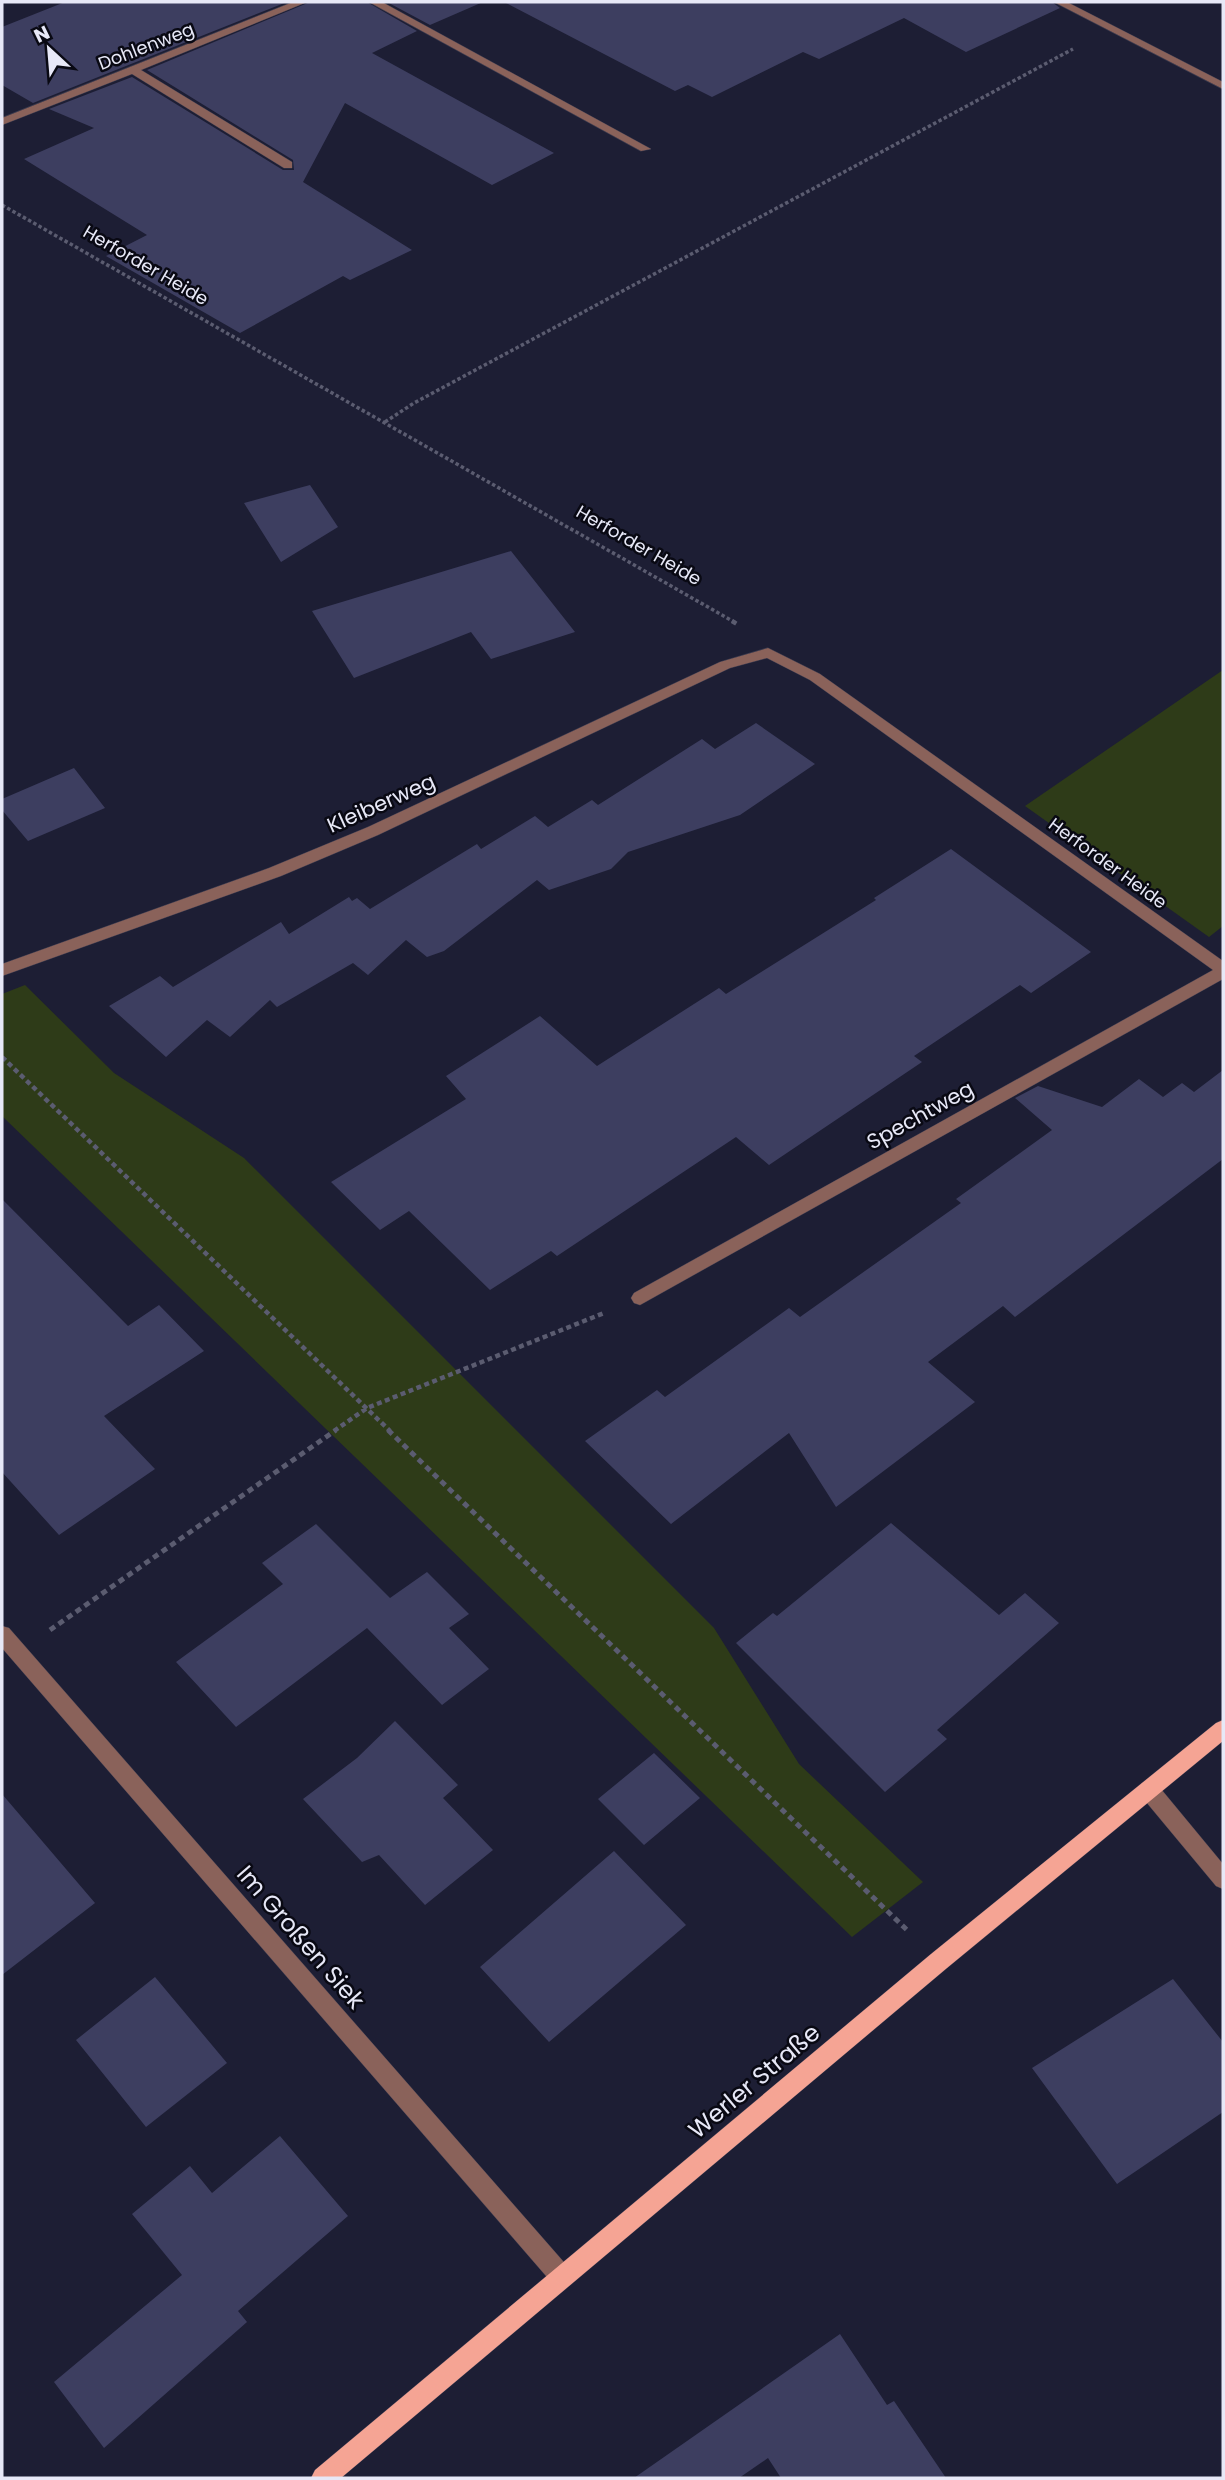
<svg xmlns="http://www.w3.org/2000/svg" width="1225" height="2480" font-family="Poppins,sans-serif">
  <rect width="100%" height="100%" fill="#1d1e34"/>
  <!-- green -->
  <path fill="#2e3b18" d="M1223,670V926L1209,937L1025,806Z
    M25,985L114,1073L244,1158L714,1628L799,1764L923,1882L852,1937L2,1116V994Z"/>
  <!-- building -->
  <path fill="#3d3e60" d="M65,2H287L33,103L2,85V27Z
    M310,2H367L417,31L372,53L554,153L492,185L345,103L303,182L412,250L350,280L343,276L240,333L106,256L147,235L24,159L94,128L49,109L132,77L283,170H294L293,160L147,70Z
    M387,2H483L430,25Z
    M504,2H1052L1060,8L966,52L904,18L819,59L803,52L712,97L688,85L675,91Z
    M310,485L338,527L281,562L244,503Z
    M511,551L575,632L491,659L471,632L354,678L312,611Z
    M756,723L815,764L740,815L628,852L611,869L549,890L537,880L444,951L427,957L406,940L368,975L353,963L277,1007L270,1000L230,1037L207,1020L166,1057L109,1006L160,976L173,987L281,922L289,934L349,897L352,901L357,898L370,909L477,844L481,849L535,816L548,827L592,800L598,805L702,739L715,749Z
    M74,768L105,808L28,841L2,810V799Z
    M951,849L1091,952L1031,993L1020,985L914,1056L922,1062L769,1165L736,1137L557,1256L551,1251L490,1290L409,1211L380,1230L331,1182L466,1099L446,1076L540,1016L597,1066L719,988L726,994L876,900L874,898Z
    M1223,1070V1159L1015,1317L1003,1306L928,1362L975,1402L836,1507L789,1433L671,1524L585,1441L657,1390L665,1397L789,1308L800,1317L961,1203L956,1199L1052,1130L1015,1098L1038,1086L1102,1107L1139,1079L1163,1097L1182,1083L1194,1092Z
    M2,1199L128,1326L159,1305L204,1351L104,1416L155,1469L59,1535L2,1472Z
    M891,1523L999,1615L1025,1593L1059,1623L937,1730L947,1739L885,1792L736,1643L773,1613L777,1616Z
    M316,1524L390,1598L427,1572L469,1614L449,1628L489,1669L442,1705L367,1628L236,1727L176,1662L283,1584L262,1563Z
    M395,1721L458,1785L443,1798L493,1850L425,1905L379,1855L362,1862L303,1799L357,1758Z
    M654,1753L700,1798L644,1845L598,1799Z
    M2,1794L95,1903L2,1975Z
    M614,1851L686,1925L549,2042L480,1967Z
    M155,1977L227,2063L146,2127L76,2040Z
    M1173,1979L1223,2042V2112L1117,2184L1032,2068Z
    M280,2136L348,2216L238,2311L247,2322L104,2448L54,2382L182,2275L132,2214L190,2166L212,2193Z
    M840,2334L887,2405L894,2401L946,2478H781L768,2458L739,2478H634Z"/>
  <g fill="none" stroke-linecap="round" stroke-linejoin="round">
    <!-- minor casing -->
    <g stroke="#393a4f" stroke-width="1">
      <path id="minor" d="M293,2H307L141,70L292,162V168H284L132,74L2,125V118Z
        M369,2H382L651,149L641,151Z
        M1054,2H1067L1223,82V89Z
        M768,648L820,674L1223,961V979L640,1305L634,1303L631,1298L634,1293L1213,970L810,680L767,658L730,668L378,835L281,876L2,976V964L269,868L368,827L720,662Z
        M2,1626L9,1628L569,2268L572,2276L569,2284L561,2287L553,2284L2,1648Z
        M1149,1781L1156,1783L1223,1864V1889L1216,1886L1142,1797L1139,1790L1142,1783Z"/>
    </g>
    <!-- major casing -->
    <g stroke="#393a4f" stroke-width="1">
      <path id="major" d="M1223,1720V1741L947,1968L341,2478H311L315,2470L931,1954L1216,1723Z"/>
    </g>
    <!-- path-far2 -->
    <path stroke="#5b5c70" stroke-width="3.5" stroke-dasharray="3.5 2.5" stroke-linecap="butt" d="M2,205L736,623
      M385,422L414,403L1073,49"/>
    <!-- path-far1 -->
    <path stroke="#5b5c70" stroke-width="4.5" stroke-dasharray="5 3.5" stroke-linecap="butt" d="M732,621L737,624
      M2,1057L390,1431
      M334,1431L367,1408L604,1313"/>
    <!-- path -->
    <path stroke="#5b5c70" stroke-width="5" stroke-dasharray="6 4.5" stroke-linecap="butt" d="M388,1430L908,1931
      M50,1630L336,1430"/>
    <!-- minor -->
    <use href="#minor" fill="#8a625a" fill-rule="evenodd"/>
    <!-- major -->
    <use href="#major" fill="#f5a494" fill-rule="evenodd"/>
  </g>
  <g text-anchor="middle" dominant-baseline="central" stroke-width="5" stroke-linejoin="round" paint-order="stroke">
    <!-- far-street labels -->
    <g font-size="18" fill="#e7e8f7" stroke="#090913">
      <text transform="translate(146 46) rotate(-21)">Dohlenweg</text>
      <text transform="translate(146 265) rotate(30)">Herforder Heide</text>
      <text transform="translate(639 545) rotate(30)">Herforder Heide</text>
      <text transform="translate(1108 863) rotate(36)">Herforder Heide</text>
    </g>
    <!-- street labels -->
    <g font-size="21" fill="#e7e8f7" stroke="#090913">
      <text transform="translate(381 803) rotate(-24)">Kleiberweg</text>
      <text transform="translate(920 1115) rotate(-29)">Spechtweg</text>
    </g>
    <!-- near-street labels -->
    <g font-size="24" fill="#e7e8f7" stroke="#090913">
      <text transform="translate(301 1937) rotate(49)">Im Großen Siek</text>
      <text transform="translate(754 2081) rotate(-40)">Werler Straße</text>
    </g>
  </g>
  <!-- border -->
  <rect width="1225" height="2480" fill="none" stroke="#e7e8f7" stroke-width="7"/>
  <!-- north arrow -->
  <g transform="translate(49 49) rotate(334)" stroke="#090913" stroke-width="5" paint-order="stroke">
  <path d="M0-5L12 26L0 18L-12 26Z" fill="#e7e8f7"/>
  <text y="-10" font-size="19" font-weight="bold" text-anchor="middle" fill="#e7e8f7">N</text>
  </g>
</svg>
